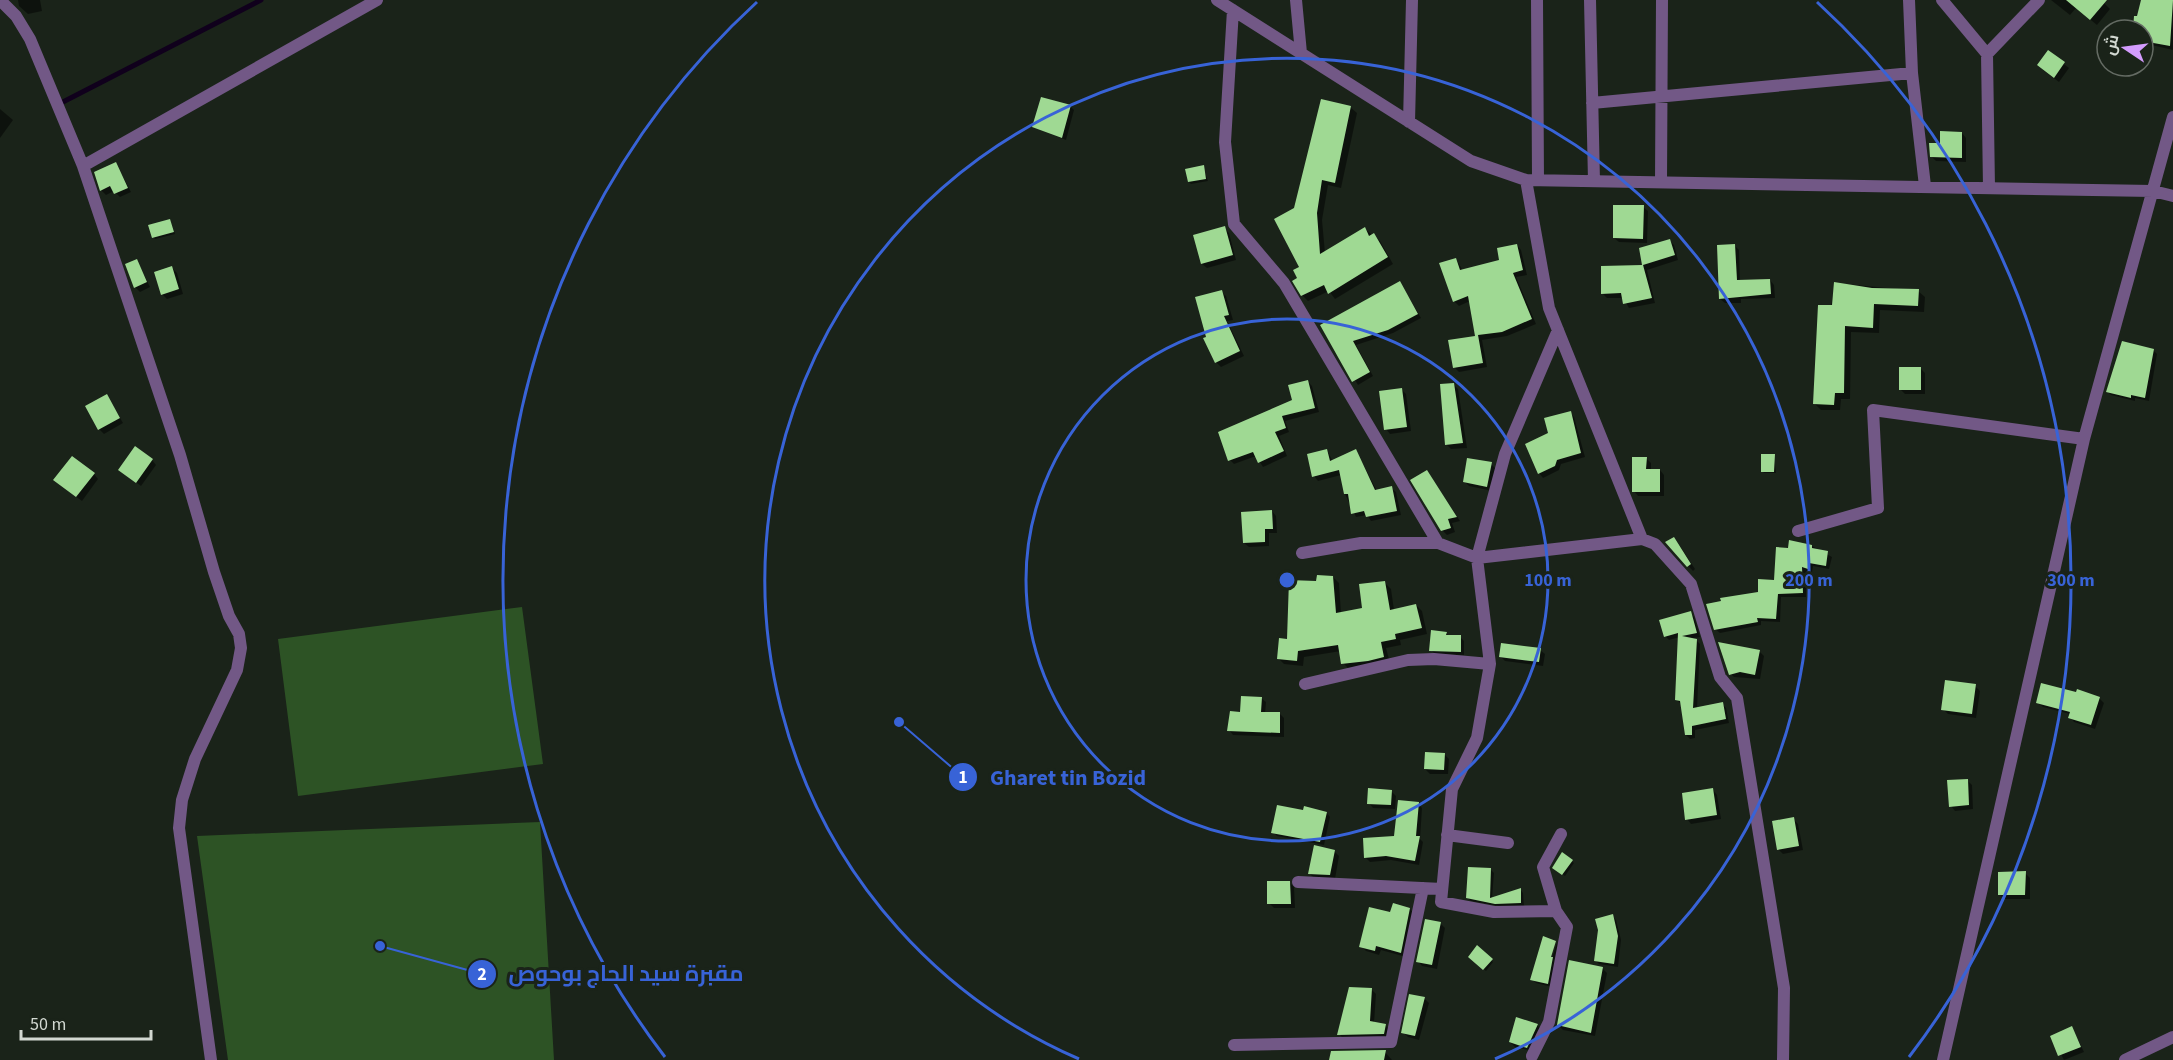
<svg xmlns="http://www.w3.org/2000/svg" width="2173" height="1060" font-family="'Source Sans 3',Cairo,sans-serif">
  <rect width="100%" height="100%" fill="#1a2319"/>
  <!-- green -->
  <path fill="#2d5325" d="M522,607L543,764L298,796L278,639Z
    M540,822L554,1060H228L197,836Z"/>
  <!-- shadow -->
  <path fill="#0007" d="M18,0H40L42,11L28,14L19,6Z
    M2051,0H2101L2110,9L2097,25L2076,8L2070,15Z
    M2142,0H2173V50L2143,43V30H2135Z
    M2104,31L2107,32V60L2101,55Z
    M2048,52L2069,68L2059,82L2043,70Z
    M1070,106L1074,110L1066,140L1033,127Z
    M1350,107L1357,113L1341,188L1328,185L1322,220L1325,253L1365,229L1380,241L1393,264L1335,299L1329,291L1308,301L1302,295L1299,279L1296,209Z
    M0,109L13,120L0,138Z
    M1962,133L1966,138V162L1936,161L1931,156L1942,144Z
    M116,164L131,192L120,197L114,191L106,195L101,190Z
    M1203,167L1208,181L1191,184L1189,182Z
    M1643,207L1648,211L1647,243L1619,242L1614,238Z
    M170,220L175,234L155,239L153,237Z
    M1224,228L1229,233L1236,260L1207,268L1202,264Z
    M1669,240L1674,245L1678,260L1647,270L1655,303L1629,308L1623,298H1607L1602,293V267H1644L1641,249Z
    M1517,245L1521,250L1527,275L1516,277L1536,324L1507,336L1482,340L1487,367L1459,372L1455,368L1476,337L1470,301L1459,306L1454,301L1456,259L1463,271L1501,262Z
    M1735,246L1739,250L1740,282L1770,280L1774,285L1775,298L1741,299V303H1725L1720,299Z
    M137,261L150,287L140,292L135,287Z
    M172,268L177,273L183,294L167,299L162,294Z
    M1400,283L1421,318L1393,333L1356,345L1373,376L1358,385L1322,326Z
    M1835,283L1918,291L1925,297L1924,312L1880,310L1879,333L1851,332L1850,399H1841L1840,410H1821L1814,403Z
    M1221,292L1226,296L1233,320L1227,321L1244,356L1221,367L1216,362L1207,337Z
    M2153,350L2157,354L2149,401L2135,398V401L2111,395L2107,391Z
    M1920,368L1925,373V394H1905L1900,389Z
    M1308,382L1312,386L1319,412L1285,421L1289,432L1279,436L1287,456L1263,467L1256,456L1234,464L1230,460L1293,401Z
    M1453,384L1458,389L1467,448L1451,449L1447,445Z
    M1401,389L1406,394L1411,431L1390,434L1386,429Z
    M107,396L123,423L104,434L99,429Z
    M1570,413L1574,417L1585,457L1561,464L1559,470L1543,478L1539,473L1549,434Z
    M1327,450L1333,462L1356,451L1377,491L1391,488L1396,492L1401,515L1371,521L1367,515L1356,517L1345,494L1341,475L1318,481L1314,476Z
    M1774,455L1776,473H1764L1762,471Z
    M1646,458L1651,463V470H1660L1664,475V496H1638L1634,491Z
    M152,460L156,465L141,486L125,474Z
    M1491,464L1496,469L1492,491L1469,486L1465,482Z
    M1427,471L1460,521L1452,523L1455,532L1447,535L1442,530Z
    M94,474L98,479L82,501L60,485Z
    M1272,511L1276,516L1277,533H1269V546L1249,547L1244,543Z
    M1674,539L1678,543L1695,569L1693,571L1667,543Z
    M1812,546L1832,557L1829,569L1813,566L1812,572L1806,571V597H1781L1780,622L1761,621V625L1720,633L1715,629L1775,582L1789,550Z
    M1333,577L1339,583L1341,614L1364,609L1385,583L1391,589L1394,610L1416,605L1422,611L1427,634L1400,640L1401,645L1386,648L1390,663L1349,669L1343,663L1341,651L1304,657L1303,666L1284,664L1278,658L1318,582Z
    M1690,613L1694,617L1700,637L1694,638L1700,644L1697,709L1722,704L1726,708L1729,723L1695,730V738L1690,739L1686,735L1681,704L1677,700L1680,637L1669,640L1665,636Z
    M1446,633L1450,637H1460L1464,641V655L1435,654L1431,650Z
    M1540,650L1545,654L1543,666L1505,661L1500,656Z
    M1759,651L1764,656L1760,679L1734,677L1729,672Z
    M1975,686L1980,691L1976,718L1948,714L1943,709Z
    M2077,694L2099,698L2104,703L2095,729L2074,722L2070,717V714L2043,707L2038,703Z
    M1261,698L1266,702L1265,714H1280L1284,718V737L1233,735L1229,730L1242,714Z
    M1444,754L1449,759L1448,774H1430L1425,769Z
    M1967,780L1972,785L1973,809L1955,811L1951,806Z
    M1713,790L1717,795L1721,819L1691,824L1687,819Z
    M1391,791L1396,796L1395,809L1373,808L1369,803Z
    M1418,804L1422,808L1420,839L1423,842L1419,865L1391,860L1370,862L1366,858L1396,837Z
    M1304,812L1327,813L1330,817L1324,845L1277,836L1273,832Z
    M1793,819L1798,824L1803,850L1783,854L1778,849Z
    M1334,851L1339,856L1335,879L1314,878L1310,874Z
    M1562,854L1574,863L1565,876L1556,869Z
    M1490,869L1494,873L1492,898L1520,889L1523,893L1524,906H1499L1471,901L1468,898Z
    M2025,873L2030,878V899H2004L1999,894Z
    M1289,882L1294,887L1295,908H1274L1269,903Z
    M1410,909L1414,914L1406,957L1381,950L1379,955L1366,951L1361,946L1391,914Z
    M1612,916L1616,920L1621,940L1618,967L1599,964L1595,960L1600,930Z
    M1440,923L1445,928L1437,969L1422,966L1418,961Z
    M1557,943L1559,946L1552,987L1536,983L1532,979L1547,963L1550,964Z
    M1477,948L1493,962L1486,971L1470,956Z
    M1602,968L1607,973L1595,1036L1563,1030L1558,1025Z
    M1372,990L1376,994L1374,1023L1386,1026L1390,1030L1388,1038H1343L1339,1034Z
    M1424,998L1429,1003L1419,1040L1408,1037L1403,1032Z
    M1537,1025L1542,1030L1532,1051L1515,1047L1510,1042Z
    M2072,1028L2084,1052L2064,1060L2052,1037Z
    M1385,1052L1392,1060H1330Z"/>
  <g fill="none" stroke-linecap="round" stroke-linejoin="round">
    <!-- stream -->
    <path stroke="#10001c" stroke-width="5" d="M59,104L261,0"/>
  </g>
  <!-- building -->
  <path fill="#9fd993" d="M2066,0H2107L2090,20Z
    M2141,0H2173L2170,46L2148,42L2150,35H2143V30H2133L2134,16H2137Z
    M2048,50L2065,62L2054,78L2037,65Z
    M1041,97L1071,105L1062,138L1032,127Z
    M1321,99L1351,106L1335,183L1322,180L1317,213L1320,254L1365,227L1369,236L1374,233L1388,257L1328,294L1324,285L1301,296L1292,281L1297,278L1293,270L1299,267L1274,219L1294,208Z
    M1940,131L1962,132V158L1930,157L1929,143H1940Z
    M116,162L128,188L114,194L110,186L100,191L94,172Z
    M1204,165L1206,179L1188,182L1185,169Z
    M1613,205H1644L1643,239L1613,238Z
    M170,219L174,232L152,238L148,225Z
    M1225,226L1233,255L1201,264L1193,235Z
    M1670,239L1675,255L1643,265L1652,298L1623,304L1621,293L1601,294V266L1642,265L1639,248Z
    M1517,244L1523,270L1513,273L1532,319L1502,332L1478,335L1483,363L1453,368L1448,340L1475,336L1468,296L1453,302L1439,263L1456,258L1460,270L1499,260L1497,248Z
    M1735,244L1737,280L1770,279L1771,294L1719,299L1717,245Z
    M137,259L147,282L134,288L125,264Z
    M172,266L179,289L161,295L154,272Z
    M1400,281L1418,314L1388,330L1353,341L1370,372L1352,382L1320,325Z
    M1834,282L1872,288L1919,289L1918,306L1874,304L1873,328L1845,326L1844,393H1835L1834,405L1813,404L1818,305H1832Z
    M1222,290L1229,315L1224,316L1240,351L1215,363L1203,338L1206,337L1195,297Z
    M2122,341L2154,349L2145,398L2131,395V398L2106,392Z
    M1899,367H1921V390H1899Z
    M1308,380L1315,408L1282,416L1286,428L1275,432L1284,451L1258,463L1253,452L1228,461L1218,432L1292,400L1288,385Z
    M1454,383L1463,443L1445,445L1440,384Z
    M1402,388L1407,427L1384,430L1379,391Z
    M107,394L120,418L98,430L85,406Z
    M1571,411L1581,453L1557,460L1555,466L1538,474L1525,444L1548,433L1544,418Z
    M135,446L153,459L136,483L118,470Z
    M1327,449L1330,461L1356,449L1375,490L1392,486L1397,511L1366,517L1364,511L1351,514L1348,494H1344L1339,470L1312,477L1307,454Z
    M1761,454H1775L1774,472H1761Z
    M72,456L95,473L76,497L53,480Z
    M1632,457H1647L1646,469H1660V492H1632Z
    M1467,458L1492,462L1487,487L1463,482Z
    M1427,470L1457,517L1448,519L1451,528L1441,531L1410,480Z
    M1272,510L1273,529H1265V542L1243,543L1241,512Z
    M1674,537L1691,564L1687,567L1665,542Z
    M1789,540L1812,545V548L1828,551L1826,566L1809,563L1808,569L1802,567L1803,593L1778,594L1776,619L1757,618L1758,622L1714,630L1706,604L1721,601L1720,598L1758,592V579L1774,580L1776,547L1788,548Z
    M1317,575L1333,576L1336,613L1362,608L1359,584L1385,581L1390,610L1416,604L1422,628L1395,634L1396,639L1381,642L1384,657L1368,661L1341,664L1338,645L1298,651L1297,661L1277,659L1279,638L1287,639L1289,580L1316,581Z
    M1691,611L1697,633L1682,636L1697,639L1693,708L1723,702L1726,719L1692,726V735H1685L1680,701L1675,700L1678,633L1664,637L1659,620Z
    M1431,630L1447,632L1446,635H1461V652L1429,651Z
    M1718,642L1760,650L1755,675L1740,672L1729,675Z
    M1501,643L1541,648L1539,662L1499,657Z
    M1945,680L1976,684L1972,714L1941,710Z
    M2041,683L2076,692L2077,689L2100,697L2091,725L2068,718L2070,712L2036,703Z
    M1241,696L1262,697L1261,712H1280V733L1227,731L1230,711L1240,712Z
    M1425,752L1445,753L1444,770L1424,769Z
    M1968,779L1969,805L1949,807L1947,780Z
    M1368,788L1392,790L1391,805L1367,804Z
    M1713,788L1717,815L1685,820L1682,793Z
    M1398,800L1419,802L1416,836H1420L1415,861L1386,856L1364,858L1363,838L1394,836Z
    M1277,805L1303,810L1304,806L1327,812L1320,842L1271,833Z
    M1794,817L1799,846L1777,850L1772,821Z
    M1314,845L1335,850L1330,875L1308,874Z
    M1562,852L1573,860L1562,875L1552,868Z
    M1468,867L1491,868L1490,898L1521,888V903L1495,904L1466,898Z
    M2026,871L2025,895H1998V872Z
    M1267,881H1290L1291,904H1267Z
    M1393,903L1410,908L1401,953L1376,946L1375,951L1359,947L1369,907L1390,912Z
    M1613,914L1618,936L1614,964L1594,961L1598,930L1595,919Z
    M1425,919L1441,922L1432,965L1416,962Z
    M1543,936L1556,941L1551,957H1553L1548,984L1530,980Z
    M1477,945L1493,959L1483,970L1468,957Z
    M1569,960L1603,967L1591,1033L1557,1025Z
    M1349,987L1372,988L1370,1021L1386,1024L1384,1034L1337,1035Z
    M1409,994L1425,997L1415,1036L1401,1033Z
    M1516,1017L1538,1024L1527,1048L1509,1042Z
    M2072,1026L2081,1047L2058,1056L2050,1036Z
    M1386,1050L1384,1060H1329L1331,1051Z"/>
  <g fill="none" stroke-linecap="round" stroke-linejoin="round">
    <!-- street -->
    <path stroke="#725886" stroke-width="12" d="M0,0L16,16L30,39L83,166L180,455L214,572L229,616L239,634L241,648L237,670L195,759L182,800L179,828L211,1060
      M1217,0L1471,161L1526,180L2153,191L2173,196
      M1296,0L1301,53
      M1537,0L1538,180
      M1590,0L1594,181
      M1909,0L1912,73L1925,186
      M1942,0L1987,54L1989,188
      M1233,10L1225,142L1234,224L1284,283L1438,543L1477,558L1642,539L1655,544L1691,584L1720,677L1737,698L1784,988L1783,1060
      M1987,54L2039,0
      M1592,103L1912,73
      M1409,122L1412,0
      M83,166L377,0
      M1526,180L1549,308L1642,539
      M1661,182L1662,0
      M1798,531L1878,508L1873,410L2084,439
      M1302,553L1361,543H1438
      M1305,684L1408,660L1434,659L1490,664
      M1447,835L1508,843
      M1298,882L1442,889
      M1556,911L1494,912L1441,902L1452,789L1477,738L1490,664L1477,558L1505,454L1558,330
      M1234,1045L1391,1042L1423,888
      M1532,1056L1549,1022L1567,927L1556,911L1543,867L1561,834
      M1943,1060L2084,439L2173,117
      M2125,1060L2173,1037"/>
  </g>
  <!-- distance rings -->
  <g fill="none" stroke="#3863d7" stroke-width="3">
    <circle cx="1287" cy="580" r="261"/>
    <path d="M1079 1059A522 522 0 1 1 1495 1059"/>
    <path d="M665 1057A784 784 0 0 1 757 2M1817 2A784 784 0 0 1 1909 1057"/>
  </g>
  <circle cx="1287" cy="580" r="9" fill="#3863d7" stroke="#1a2319" stroke-width="3"/>
  <g font-size="18" text-anchor="middle" font-weight="bold" fill="#3863d7" stroke="#1a2319" stroke-width="6" stroke-linejoin="round" paint-order="stroke">
    <text x="1548" y="586">100 m</text>
    <text x="1809" y="586">200 m</text>
    <text x="2071" y="586">300 m</text>
  </g>
  <!-- callouts -->
  <path fill="none" stroke="#3863d7" stroke-width="2" d="M899 722L963 777M380 946L482 974"/>
  <g fill="#3863d7" stroke="#1a2319" stroke-width="2">
    <circle cx="899" cy="722" r="6"/>
    <circle cx="380" cy="946" r="6"/>
    <circle cx="963" cy="777" r="15"/>
    <circle cx="482" cy="974" r="15"/>
  </g>
  <g font-size="18" text-anchor="middle" font-weight="bold" fill="#fff">
    <text x="963" y="783">1</text>
    <text x="482" y="980">2</text>
  </g>
  <g font-size="22" text-anchor="middle" font-weight="bold" fill="#3863d7" stroke="#1a2319" stroke-width="6" stroke-linejoin="round" paint-order="stroke">
    <text x="1068" y="785">Gharet tin Bozid</text>
    <text x="626" y="981">مقبرة سيد الحاج بوحوص</text>
  </g>
  <!-- north arrow -->
  <g transform="translate(2125 48) rotate(283)"><circle r="28" fill="#1a2319" stroke="#646b63" stroke-width="1.5"/>
  <path d="M0-4.5L10 22L0 15L-10 22Z" fill="#d39cfd"/>
  <text y="-9" font-size="16" font-weight="bold" text-anchor="middle" fill="#d2d8d1">ش</text>
  </g>
  <!-- scale -->
  <path d="M21 1030v9h130v-9" fill="none" stroke="#d2d8d1" stroke-width="3"/>
  <text x="30" y="1030" font-size="18" fill="#d2d8d1" stroke="#1a2319" stroke-width="4.5" paint-order="stroke">50 m</text>
</svg>
